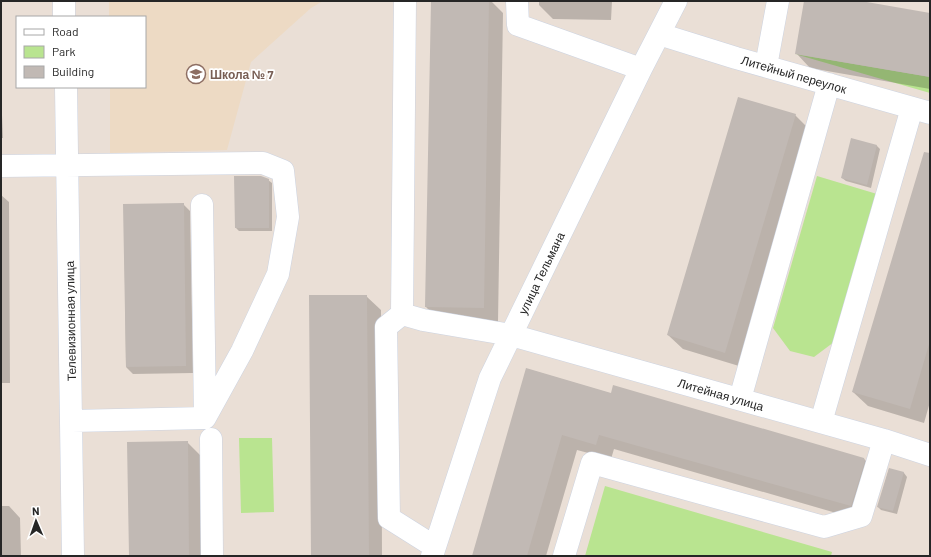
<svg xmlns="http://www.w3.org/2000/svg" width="931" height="557" font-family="Barlow,sans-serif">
  <rect width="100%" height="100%" fill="#eadfd6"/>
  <!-- education -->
  <path fill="#eddac4" d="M109,1H323L311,8L251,62L227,150L110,153V87H145V17H109Z"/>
  <!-- green -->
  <path fill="#b9e490" d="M795,54L930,77V93Z
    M817,176L877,194L834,342L814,357L790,351L773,328Z
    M239,438H272L274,512L241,513Z
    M605,486L832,552L831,556H585Z"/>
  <!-- shadow -->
  <path fill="#0003" d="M432,1H491L503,13L498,322L440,321L426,307Z
    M539,1H612L611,20L553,19L539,5Z
    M805,1H855L930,14V89L810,68L796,53Z
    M1,92L3,138H1Z
    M795,115L809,129L739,366L683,349L668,335Z
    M852,140L877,146L880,149L871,188L846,181L842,178Z
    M930,157V402L924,423L868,406L853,392Z
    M268,180L272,183V231H239L236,228Z
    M1,195L9,202L10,383H1Z
    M183,204L190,211L193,373L133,374L126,367L124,205Z
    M366,296L381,310L382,556H312Z
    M527,369L612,394L864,459L879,474L864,521L614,449L611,459L577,450L546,556H473Z
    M187,442L202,457L203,556H130Z
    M889,469L904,473L907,477L897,514L881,510L878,507Z
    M1,506H9L20,518L21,556H1Z"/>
  <!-- building -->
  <path fill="#c1b9b4" d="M431,1H489L484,308L425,307Z
    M804,1H861L930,13V77L795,54Z
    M738,97L796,114L725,353L667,335Z
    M851,138L877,145L867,185L841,178Z
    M924,152L930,153V341L910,409L852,392Z
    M234,176H261L269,179V228H235Z
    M184,203L186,366L126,367L123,204Z
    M309,295H367L369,556H311Z
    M526,368L611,393L613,385L864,458L865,461L851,506L599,435L596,445L562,435L527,556H472Z
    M188,441L189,556H129L127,442Z
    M889,468L904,472L893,511L877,507Z"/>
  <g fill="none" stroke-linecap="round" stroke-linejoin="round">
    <!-- minor casing -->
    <g stroke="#ccd3e1" stroke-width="23">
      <path id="minor" d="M64,1V17
        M405,1L402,314L423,320L511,335L884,440L930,455
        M517,1L518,25L641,69
        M659,34L736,58L930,113
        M766,66L778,1
        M66,87L73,556
        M1,166L263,163L283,171L288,217L278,274L242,351L205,418
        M202,205L205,417
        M402,314L386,327L389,518L435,547
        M740,399L829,84
        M72,421L205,418
        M821,422L912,108
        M211,439L212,556
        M432,556L490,378L641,69L676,1
        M564,556L592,463L824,527L861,516L884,440"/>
    </g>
    <!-- minor -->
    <use href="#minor" stroke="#fff" stroke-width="22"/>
  </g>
  <!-- icons -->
  <defs>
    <g id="school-ring" transform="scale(1)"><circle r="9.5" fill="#fff" stroke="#8d6e63" stroke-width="1.5"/><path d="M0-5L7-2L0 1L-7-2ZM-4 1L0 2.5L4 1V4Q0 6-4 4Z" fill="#8d6e63"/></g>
  </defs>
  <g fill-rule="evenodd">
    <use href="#school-ring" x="196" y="74"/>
  </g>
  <g text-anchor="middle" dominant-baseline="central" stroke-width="3.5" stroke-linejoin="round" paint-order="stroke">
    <!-- education labels -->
    <g font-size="12" font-weight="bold" fill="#785e54" stroke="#fff" text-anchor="start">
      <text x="210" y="74">Школа № 7</text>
    </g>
    <!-- street labels -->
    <g font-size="12" fill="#262626" stroke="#fff">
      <text transform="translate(794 74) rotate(16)">Литейный переулок</text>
      <text transform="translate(541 273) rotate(-64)">улица Тельмана</text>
      <text transform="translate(70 321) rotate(-91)">Телевизионная улица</text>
      <text transform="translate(721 394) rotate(16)">Литейная улица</text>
    </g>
  </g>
  <!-- border -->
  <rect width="931" height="557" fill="none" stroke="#262626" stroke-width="4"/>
  <!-- legend -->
  <rect x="16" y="16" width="130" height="72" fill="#ffffff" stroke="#a8a8a8"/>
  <rect x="24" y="29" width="20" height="6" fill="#ffffff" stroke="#a8a8a8"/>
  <text x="52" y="36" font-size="12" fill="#262626">Road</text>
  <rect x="24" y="46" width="20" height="12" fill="#b9e490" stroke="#a8a8a8"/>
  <text x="52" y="56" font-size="12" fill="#262626">Park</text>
  <rect x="24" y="66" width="20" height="12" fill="#c1b9b4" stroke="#a8a8a8"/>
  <text x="52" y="76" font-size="12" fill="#262626">Building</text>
  <!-- north arrow -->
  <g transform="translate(36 521) rotate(358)" stroke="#ffffff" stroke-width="3" paint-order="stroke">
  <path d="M0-3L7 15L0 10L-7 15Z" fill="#262626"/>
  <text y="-6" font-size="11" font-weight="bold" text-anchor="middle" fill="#262626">N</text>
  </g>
</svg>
